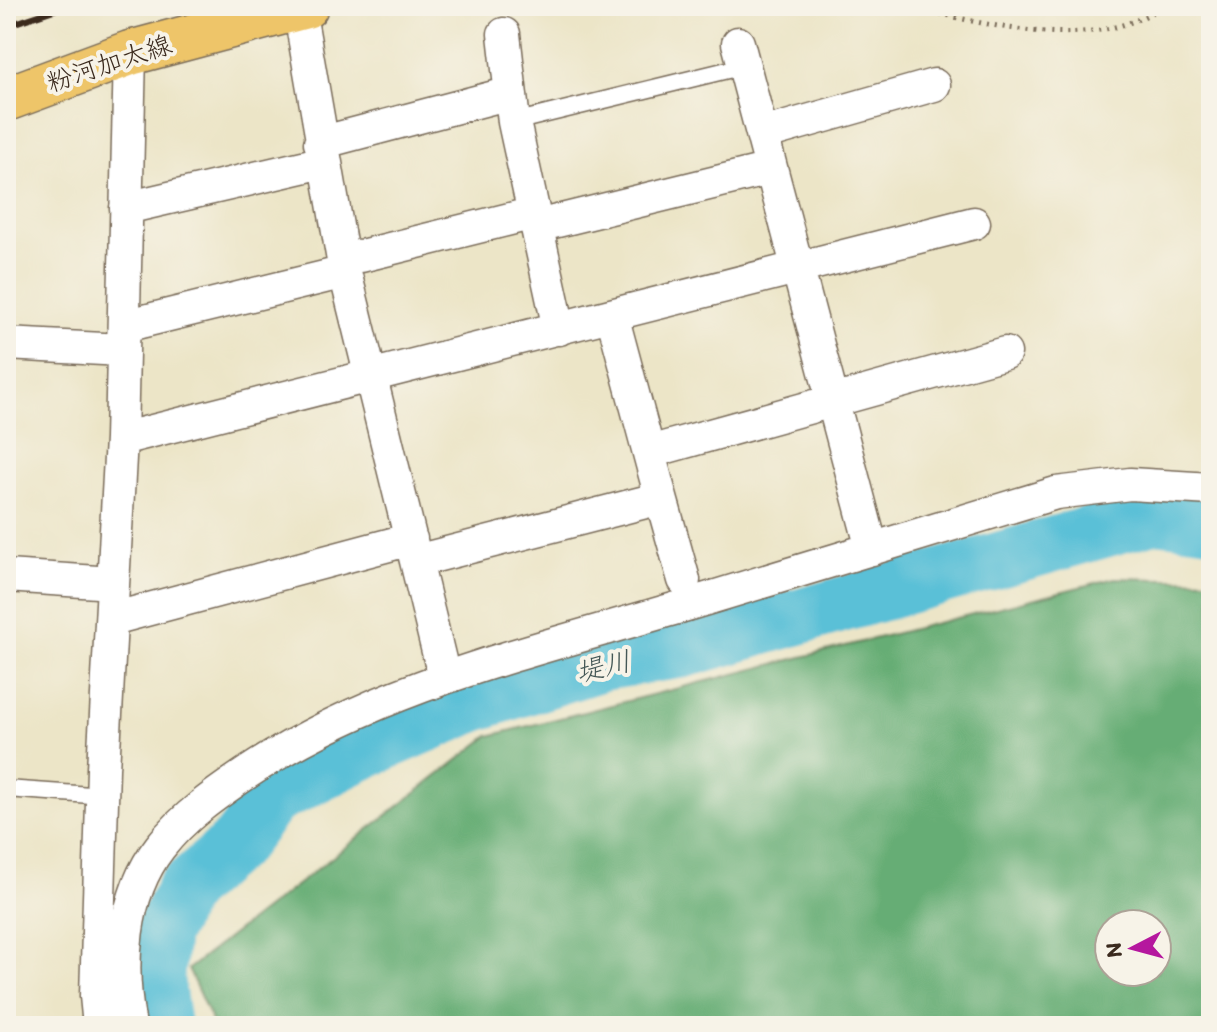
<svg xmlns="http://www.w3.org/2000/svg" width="1217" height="1032" font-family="Itim,'Klee One',sans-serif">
  <rect width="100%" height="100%" fill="#f7f3e8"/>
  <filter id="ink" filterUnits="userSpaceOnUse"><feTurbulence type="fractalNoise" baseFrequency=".0125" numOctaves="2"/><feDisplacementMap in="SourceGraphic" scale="16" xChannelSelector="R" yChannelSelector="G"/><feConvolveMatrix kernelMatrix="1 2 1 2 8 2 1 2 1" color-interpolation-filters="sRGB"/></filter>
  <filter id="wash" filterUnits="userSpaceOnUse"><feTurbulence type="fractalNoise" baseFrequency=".006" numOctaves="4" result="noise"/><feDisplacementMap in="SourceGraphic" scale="32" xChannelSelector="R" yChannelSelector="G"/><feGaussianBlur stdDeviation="1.8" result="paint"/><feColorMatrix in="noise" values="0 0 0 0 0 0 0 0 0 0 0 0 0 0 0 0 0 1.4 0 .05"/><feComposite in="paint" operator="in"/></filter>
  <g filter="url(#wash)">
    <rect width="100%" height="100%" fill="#ece5c7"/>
    <!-- forest -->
    <path fill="#66ad74" stroke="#506c49" stroke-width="2" fill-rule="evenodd" d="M1115,578L1211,580V1026H214L188,969L489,736ZM1109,924H1157V972H1109Z"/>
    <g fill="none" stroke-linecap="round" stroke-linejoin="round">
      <!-- river -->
      <path stroke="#5ac0d7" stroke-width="56" d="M163,1026L156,978L161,933L184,889L238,842L271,798L356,755L474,704L601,663L683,650L1156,515L1211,522"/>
    </g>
  </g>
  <g filter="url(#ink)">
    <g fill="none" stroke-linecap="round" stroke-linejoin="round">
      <!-- service casing -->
      <g stroke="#796b59" stroke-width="19">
        <path id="service" d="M514,122L744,66
          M6,789L105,796"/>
      </g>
      <!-- minor casing -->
      <g stroke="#796b59" stroke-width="35">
        <path id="minor" d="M299,8L345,272L416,561L661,498L612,315
          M504,34L514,122L559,329
          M738,43L872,549
          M762,134L934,85
          M320,143L510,93
          M126,208L324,162
          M537,226L770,169
          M342,255L361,256L534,213
          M124,326L345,272
          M6,344L123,350
          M121,439L974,223
          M649,452L1005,353
          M661,498L684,580
          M416,561L440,660
          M6,576L113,583
          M112,619L411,539
          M99,1026L96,996L103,769L121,439L130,53
          M130,1026C119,967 122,896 160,847C184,816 216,794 247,773C377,686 533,651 680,607C806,569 931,531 1056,493L1130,484L1211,489"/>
      </g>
      <!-- primary casing -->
      <g stroke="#796b59" stroke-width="47">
        <path id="primary" d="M6,99L130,53L306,6"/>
      </g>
      <!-- path -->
      <path stroke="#796b59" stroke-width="5" stroke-dasharray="2 6" stroke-linecap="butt" d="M909,6C988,25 1090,55 1163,6"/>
      <!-- service -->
      <use href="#service" stroke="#fff" stroke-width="16"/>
      <!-- minor -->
      <use href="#minor" stroke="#fff" stroke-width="32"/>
      <!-- primary -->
      <use href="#primary" stroke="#eec569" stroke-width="44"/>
      <!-- rail -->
      <path stroke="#3b2a1e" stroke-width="6" d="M6,26L66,6"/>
    </g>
  </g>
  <g text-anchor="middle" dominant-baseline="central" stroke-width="8" stroke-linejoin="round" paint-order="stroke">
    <!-- street labels -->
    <g font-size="26" fill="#3b2a1e" stroke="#f7f3e8">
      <text transform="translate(109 63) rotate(-18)">粉河加太線</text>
    </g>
    <!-- water labels -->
    <g font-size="28" font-style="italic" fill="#445756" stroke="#f7f3e8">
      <text transform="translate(603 666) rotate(-13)">堤川</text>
    </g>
  </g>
  <!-- margin -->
  <rect width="1217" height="1032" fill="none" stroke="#f7f3e8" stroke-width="32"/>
  <!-- north arrow -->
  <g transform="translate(1133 948) rotate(264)"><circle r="38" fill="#f7f3e8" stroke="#aca397" stroke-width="2"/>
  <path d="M0-6L14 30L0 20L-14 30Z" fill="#b5179e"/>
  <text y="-12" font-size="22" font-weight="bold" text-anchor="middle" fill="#3b2a1e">N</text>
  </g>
</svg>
